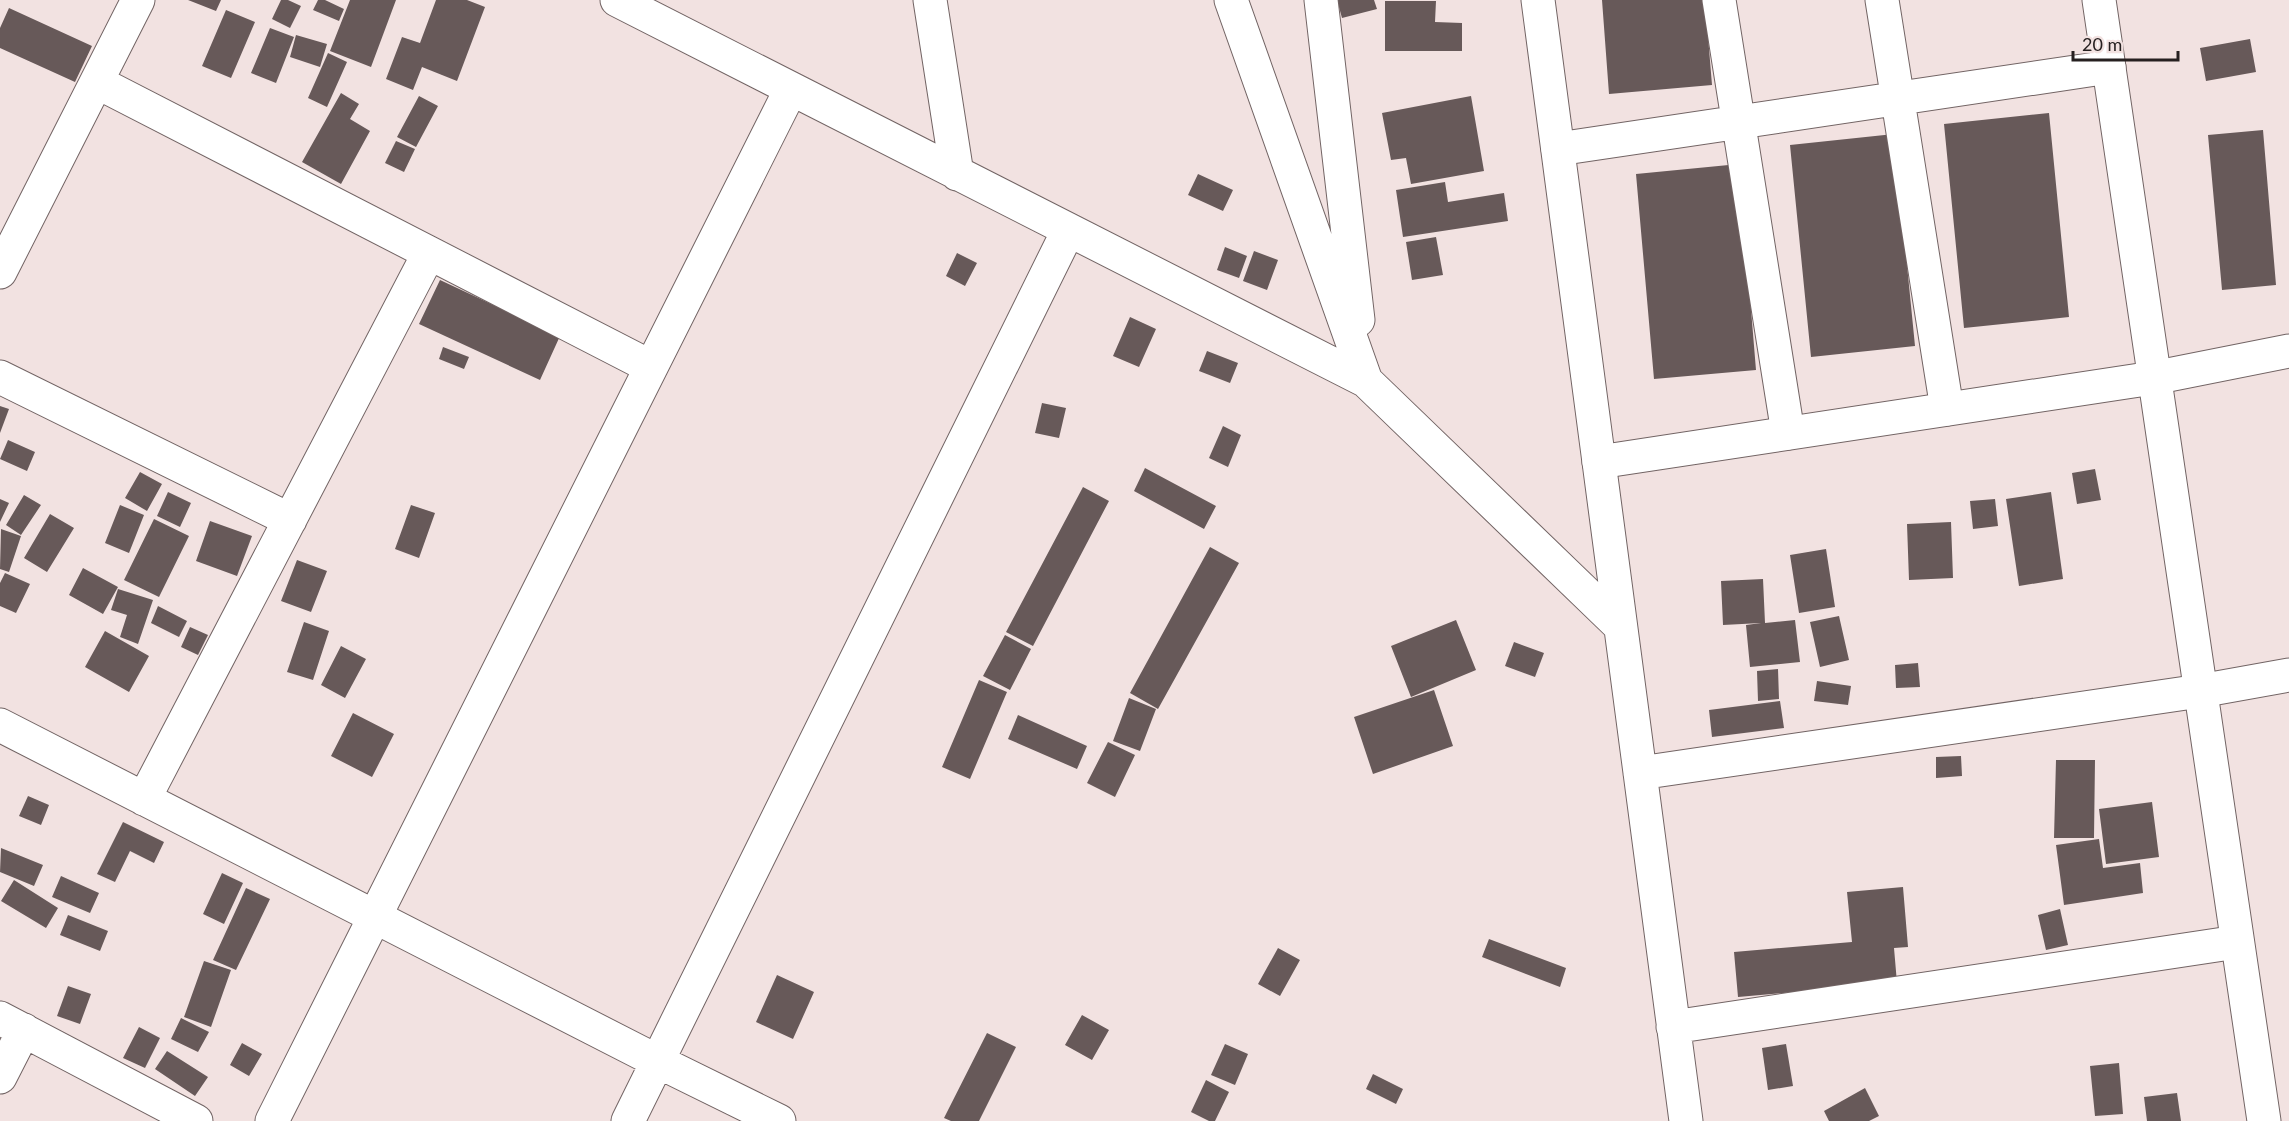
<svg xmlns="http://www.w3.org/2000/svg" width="2289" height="1121" font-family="Lato,sans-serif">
  <rect width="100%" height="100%" fill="#f2e2e1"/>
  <!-- building -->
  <path fill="#675959" d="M188,0H221L216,11Z
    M281,0H288L301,6L290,28L272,19Z
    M318,0H325L344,9L339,21L313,10Z
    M350,0H396L371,67L330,51Z
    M436,0H467L485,7L457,81L422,67L413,90L386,79L402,37L420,43Z
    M1337,0H1374L1377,9L1342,18Z
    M1602,0H1705L1712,85L1609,94Z
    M1385,1H1436L1435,22L1462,23V51H1385Z
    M9,8L92,46L75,82L0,48V28Z
    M226,10L255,22L231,78L202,66Z
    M270,28L294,37L276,83L251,73Z
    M296,35L327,44L320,67L290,57Z
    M2250,39L2256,72L2206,81L2200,48Z
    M328,53L347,62L327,107L308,98Z
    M341,93L359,104L350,119L370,131L341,184L302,162Z
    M419,96L438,106L416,147L397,137Z
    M1471,96L1484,171L1411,184L1406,158L1391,160L1382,113Z
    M2049,113L2069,317L1964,328L1944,124Z
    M2263,130L2276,285L2222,290L2208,135Z
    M1894,134L1915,346L1811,357L1790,145Z
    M396,141L415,149L404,172L385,163Z
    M1739,164L1756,370L1654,379L1636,174Z
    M1198,174L1233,190L1223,211L1188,195Z
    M1445,182L1448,202L1504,193L1508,221L1403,237L1396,190Z
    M1436,237L1443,275L1412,280L1406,242Z
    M1225,247L1247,256L1239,278L1217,270Z
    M1254,251L1278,260L1267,290L1243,281Z
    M957,253L977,263L965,286L946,276Z
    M440,280L560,336L540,380L419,324Z
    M1130,317L1156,329L1139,367L1113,356Z
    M443,347L469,357L464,369L439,359Z
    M1207,351L1238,363L1230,383L1199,371Z
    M1042,403L1066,408L1059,438L1035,433Z
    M0,406L9,409L0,433Z
    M1223,426L1241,435L1228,467L1209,458Z
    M8,440L35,452L27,471L0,459Z
    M1145,468L1216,506L1204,529L1134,491Z
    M2095,469L2101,500L2077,504L2072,473Z
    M140,472L162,484L147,511L125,498Z
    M1083,487L1109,501L1033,646L1006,632Z
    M168,492L191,503L180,527L157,516Z
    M2051,492L2063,579L2019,586L2006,499Z
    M24,495L41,505L21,535L6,525Z
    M0,499L9,503L0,522Z
    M1995,499L1998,526L1973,529L1970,501Z
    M120,505L144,515L129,553L105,543Z
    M411,505L435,513L419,558L395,549Z
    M50,514L74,528L47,572L24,558Z
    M154,519L189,536L159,597L124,580Z
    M210,521L252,536L237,576L196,561Z
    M1951,522L1953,578L1909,580L1907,524Z
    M1,529L21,536L9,572L0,569Z
    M1210,547L1239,563L1158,709L1130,693Z
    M1826,549L1835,607L1799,613L1790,555Z
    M297,560L327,571L311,612L281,601Z
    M83,568L118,587L103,614L69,595Z
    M5,573L30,584L16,613L0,606V583Z
    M1763,579L1765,623L1795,620L1800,662L1750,667L1746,625L1761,623L1723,625L1721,581Z
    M118,589L153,600L138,644L120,637L127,615L111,610Z
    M158,606L187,621L179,637L151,623Z
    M1839,616L1849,660L1820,667L1810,622Z
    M1456,620L1476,670L1411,697L1391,646Z
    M304,622L329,631L313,680L287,672Z
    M190,627L208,635L198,655L181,647Z
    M105,631L149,656L129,692L85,667Z
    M1005,635L1031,649L1010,690L983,676Z
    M1514,642L1544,653L1535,677L1505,666Z
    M341,646L366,659L345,698L321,685Z
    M1918,663L1920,687L1896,688L1895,665Z
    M1778,669L1779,699L1758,701L1757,671Z
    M979,680L1007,692L970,779L942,767Z
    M1817,681L1851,686L1848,705L1814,701Z
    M1434,690L1453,746L1373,774L1354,717Z
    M1129,698L1156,709L1140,751L1113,741Z
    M1780,701L1784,728L1712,737L1709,710Z
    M353,713L394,734L372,777L331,756Z
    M1018,715L1087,746L1077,769L1008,739Z
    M1108,742L1135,755L1115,797L1087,783Z
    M1961,756L1962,776L1936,778V757Z
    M2056,760H2095L2094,838H2054Z
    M28,796L49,805L41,825L19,816Z
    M2152,802L2159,857L2106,864L2099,809Z
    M123,822L164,842L154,863L130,851L115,882L97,874Z
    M2099,839L2103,868L2140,863L2143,893L2064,905L2056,845Z
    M1,848L43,865L34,886L0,872Z
    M222,873L243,883L224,924L203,914Z
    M61,876L99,893L90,913L52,897Z
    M14,880L58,908L46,928L1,901Z
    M1903,887L1908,947L1894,948L1897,983L1738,997L1734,952L1852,942L1847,892Z
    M246,888L270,899L236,970L213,960Z
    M2060,909L2068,945L2046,950L2038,915Z
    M68,915L108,931L100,951L60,935Z
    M1489,939L1566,968L1560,987L1482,957Z
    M1278,948L1300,960L1280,996L1258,984Z
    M204,961L231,970L211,1027L184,1017Z
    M777,975L814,992L793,1039L756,1022Z
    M68,986L91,994L80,1024L57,1016Z
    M1082,1015L1109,1030L1092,1060L1065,1045Z
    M181,1018L209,1032L198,1052L171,1039Z
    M139,1027L160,1038L145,1068L123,1058Z
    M987,1033L1016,1047L979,1121H951L944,1118Z
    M242,1043L262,1054L249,1076L230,1065Z
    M1225,1044L1248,1054L1235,1085L1211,1075Z
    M1786,1044L1793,1086L1768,1090L1762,1048Z
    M167,1051L208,1077L195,1096L155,1069Z
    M2119,1063L2123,1114L2095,1116L2090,1066Z
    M1373,1074L1403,1089L1396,1104L1366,1089Z
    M1206,1080L1229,1092L1215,1121H1209L1191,1112Z
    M1865,1088L1879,1116L1869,1121H1829L1824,1111Z
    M2177,1093L2181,1121H2147L2144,1097Z"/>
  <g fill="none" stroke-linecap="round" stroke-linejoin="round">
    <!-- street casing -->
    <g stroke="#726464" stroke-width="35">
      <path id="street" d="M617,0L1366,381
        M930,0L957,174
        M1231,0L1366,381L1620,626
        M1321,0L1358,320
        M1719,0L1788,433
        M1882,0L1947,409
        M97,82L651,367
        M1558,149L2109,67
        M0,272L138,0
        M0,377L290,520
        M2153,378L2289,351
        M1599,462L1686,1121
        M0,725L649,1057L779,1121
        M1640,773L2200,691L2289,675
        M144,799L429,253
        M0,1018L196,1121
        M1673,1027L2237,942
        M0,1077L24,1030
        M272,1121L791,89
        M628,1121L1068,231"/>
    </g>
    <!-- secondary casing -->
    <g stroke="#726464" stroke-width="35">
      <path id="secondary" d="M1538,0L1599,462L2153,378
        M2099,0L2264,1121"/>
    </g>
    <!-- street -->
    <use href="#street" stroke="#fff" stroke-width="33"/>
    <!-- secondary -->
    <use href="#secondary" stroke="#fff" stroke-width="33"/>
  </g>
  <!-- scale -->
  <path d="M2073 51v9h105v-9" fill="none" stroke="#262020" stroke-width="3"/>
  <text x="2082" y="51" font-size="18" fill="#262020" stroke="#f2e2e1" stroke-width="4.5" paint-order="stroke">20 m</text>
</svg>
